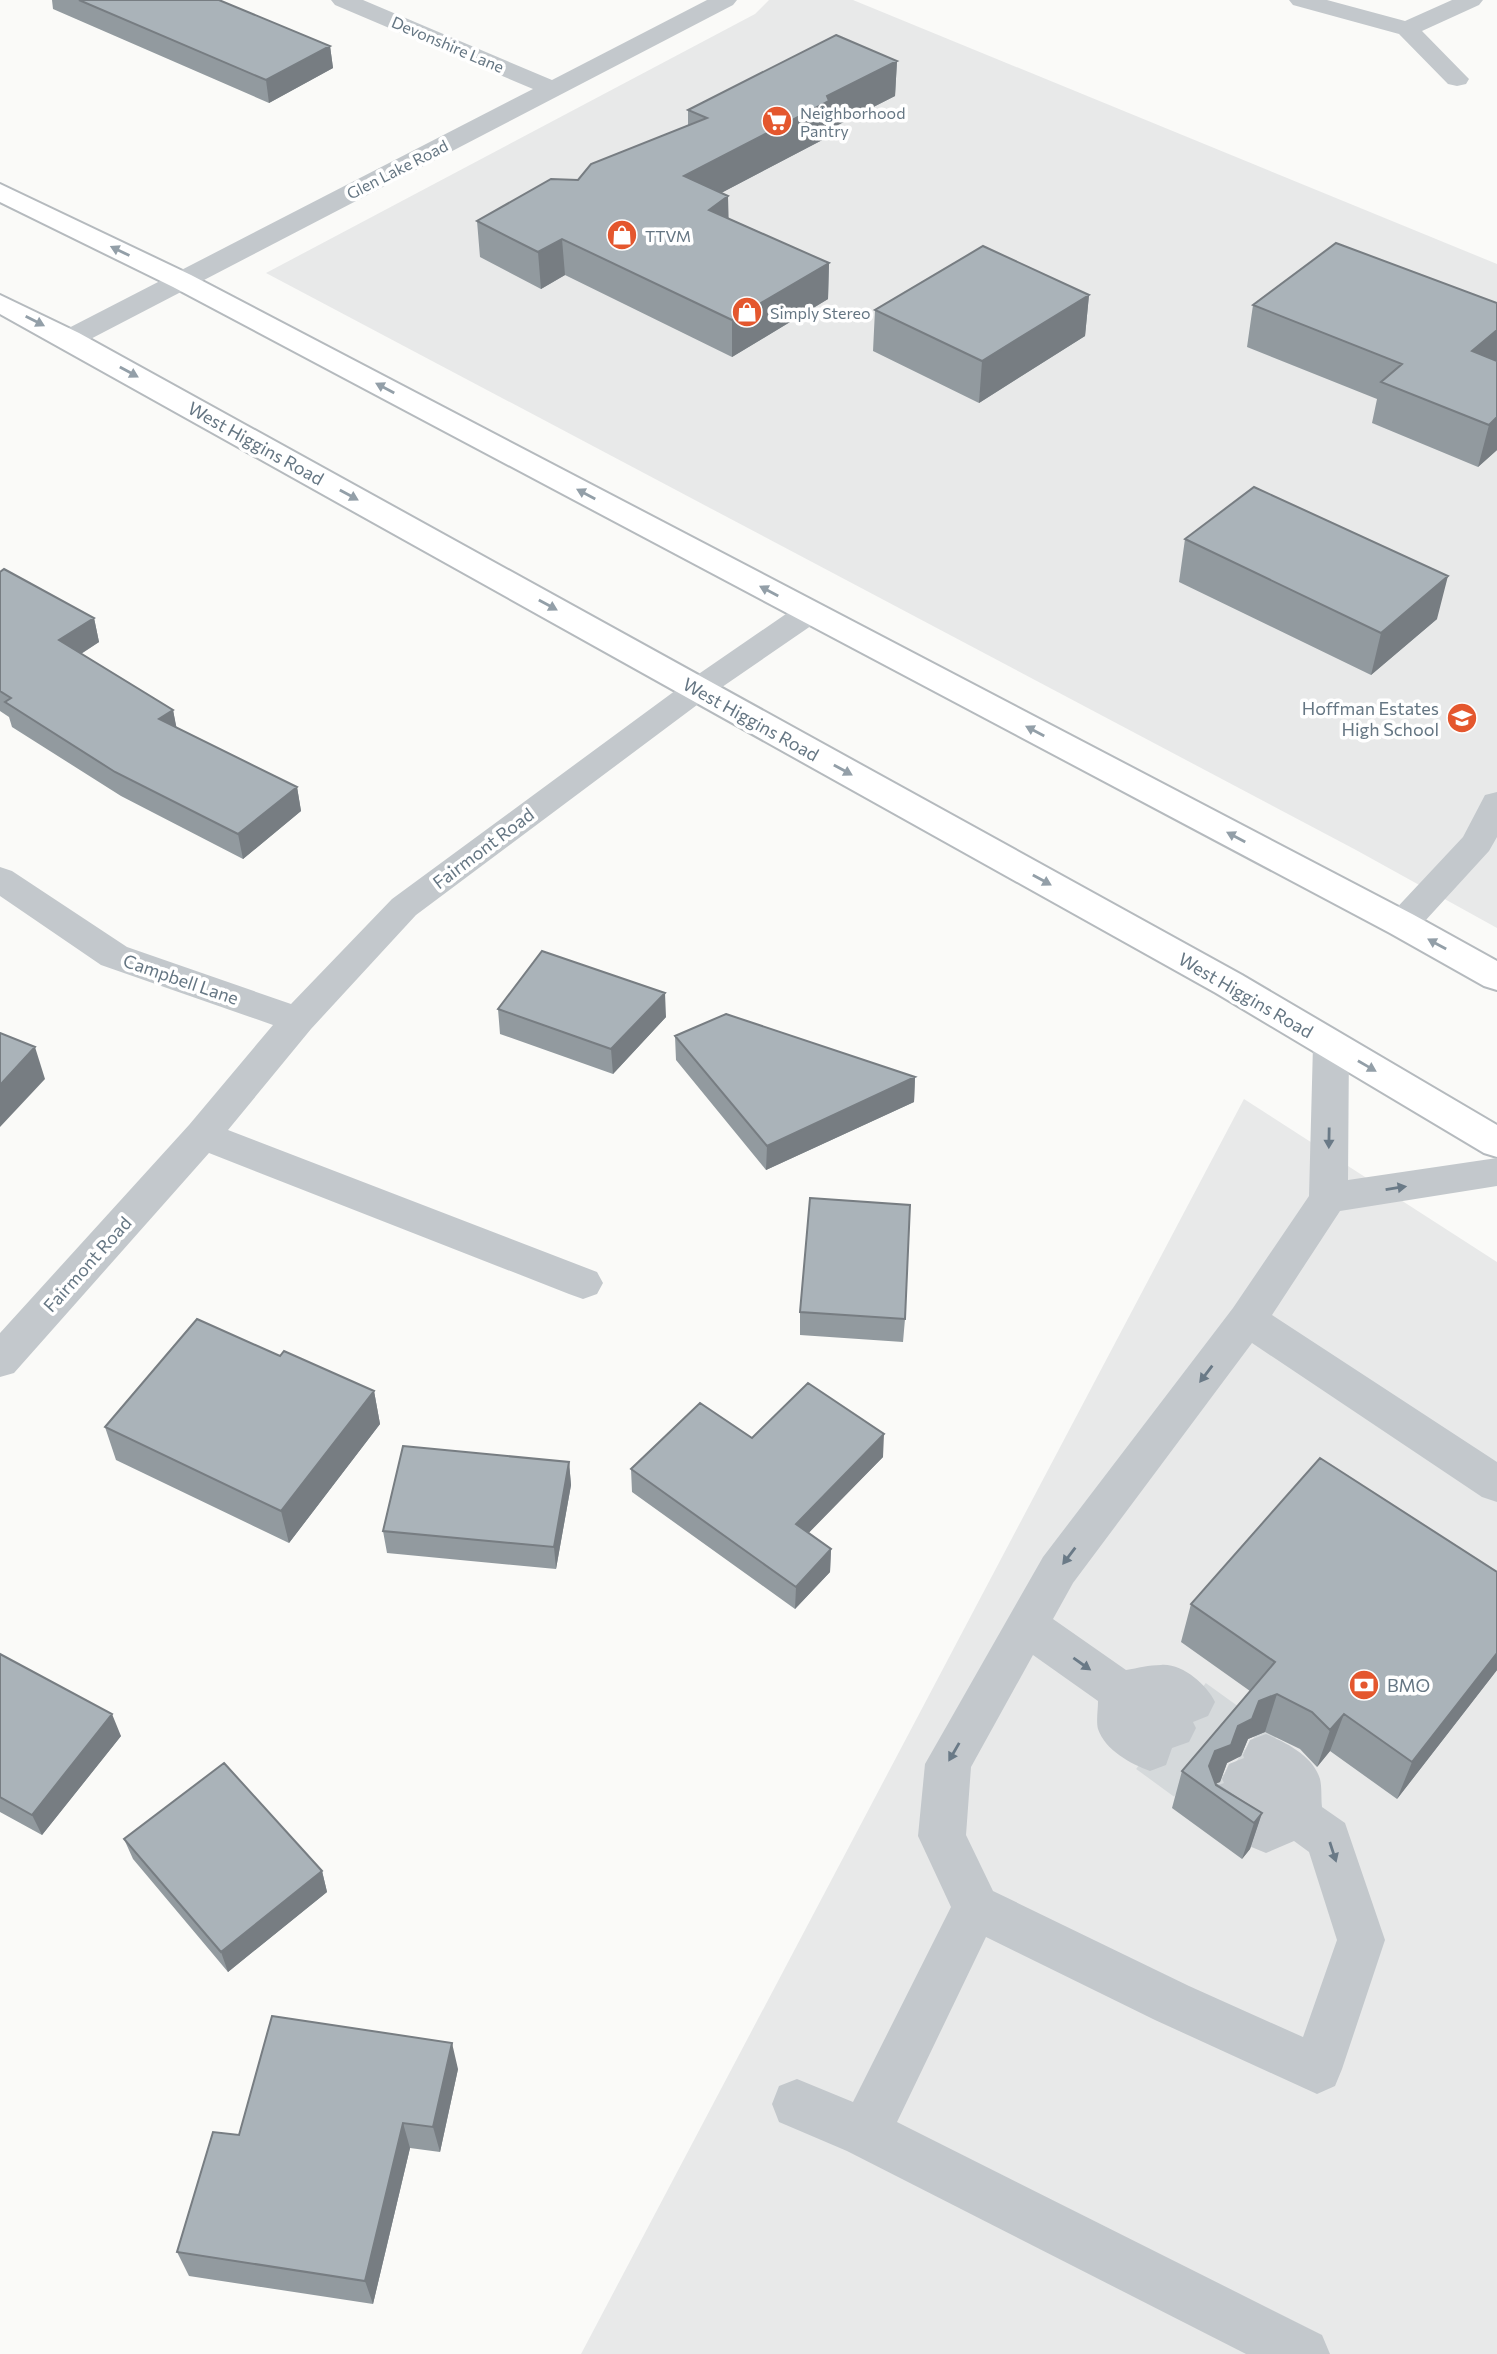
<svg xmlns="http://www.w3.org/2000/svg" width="1497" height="2354" font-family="Commissioner,sans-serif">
  <rect width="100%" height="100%" fill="#fafaf8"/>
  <!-- built -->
  <path fill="#e8e9e9" d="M769,0H853L1497,264V928L1356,850L266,273L755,14Z
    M1244,1099L1497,1262V2354H581Z"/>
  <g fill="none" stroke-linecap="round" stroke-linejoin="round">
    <!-- minor-tunnel -->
    <path stroke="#d5d9db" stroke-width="47" stroke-dasharray="47 24" stroke-linecap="butt" d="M1192,1702L1264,1754
      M1173,1728L1245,1779
      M1150,1750L1224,1804"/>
    <!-- major casing -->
    <g stroke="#b5babe" stroke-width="4">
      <path id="major" d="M0,184L191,275L1414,915L1497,961V990L1484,986L1390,933L173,287L0,202Z
        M0,295L79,333L1242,975L1497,1125V1157L1484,1153L1216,993L0,314Z"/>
    </g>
    <!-- minor -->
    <path fill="#c3c8cc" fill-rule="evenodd" d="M331,0H363L552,80L707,0H737L733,5L79,345L69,347L59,345L55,339L59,333L533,89L335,5Z
      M1289,0H1327L1405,21L1452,0H1483L1479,5L1422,31L1469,79L1466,84L1457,86L1448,84L1399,34L1293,5Z
      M810,603L821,605L826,612L821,619L709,696L416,915L311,1029L228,1130L597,1272L603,1283L597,1294L583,1299L569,1294L209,1153L14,1373L0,1377V1333L189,1125L273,1025L101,965L0,896V867L12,871L127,947L291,1004L392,899L687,682L799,605Z
      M1497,792V837L1489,851L1414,933L1402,936L1390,933L1384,924L1390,915L1463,837L1485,795Z
      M1331,1032L1344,1036L1349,1045L1348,1180L1497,1158V1186L1340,1211L1272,1315L1497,1462V1502L1482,1497L1252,1343L1073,1583L1053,1619L1126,1670C1138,1668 1149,1665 1161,1665C1182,1663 1207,1685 1215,1702L1208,1716L1193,1722L1196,1728L1189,1742L1172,1748L1166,1765L1150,1771C1131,1764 1105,1750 1098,1729C1096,1721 1098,1710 1098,1701L1033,1655L971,1767L966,1835L993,1891L1189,1986L1303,2037L1337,1940L1309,1852L1294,1841L1266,1853L1249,1846L1207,1819L1201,1804L1207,1789L1224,1783L1222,1779L1229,1764L1244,1758L1243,1755L1250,1740L1266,1734C1286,1742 1314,1757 1320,1779C1322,1787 1321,1798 1322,1807L1345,1823L1385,1940L1342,2069L1335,2086L1317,2094L1155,2020L986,1937L897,2122L1322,2335L1330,2354H1246L847,2151L779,2122L772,2104L779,2086L797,2079L853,2102L951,1907L918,1836L925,1764L1043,1557L1233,1308L1309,1196L1313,1045L1318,1036Z"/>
    <!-- major -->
    <use href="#major" fill="#fff" fill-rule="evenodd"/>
  </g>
  <!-- wall -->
  <path fill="#929a9f" d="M52,0H219L330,46L333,68L269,103L53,9Z
    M897,61L895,96L828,130V137L721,193L728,196V218L829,263L828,299L732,357L565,275L541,289L480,257L477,221L578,180L688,125V110Z
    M1089,295L1085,336L979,403L873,351L875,310Z
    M1497,303V450L1478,467L1372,423L1377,399L1247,347L1253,305Z
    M1185,539L1437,619L1371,675L1179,582Z
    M0,572L94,618L99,642L81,654L173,710L176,727L297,787L301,811L243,859L121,796L12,727L9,717L0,711Z
    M498,1009L666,1017L613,1074L500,1034Z
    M675,1036L915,1077L914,1102L766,1170L676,1060Z
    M800,1312L905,1319L903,1342L800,1335Z
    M280,1356L374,1391L380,1424L289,1543L116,1460L105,1427Z
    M752,1438L883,1457L808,1533L831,1549L830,1572L795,1609L632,1492L631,1469Z
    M569,1462L571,1485L556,1569L387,1553L383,1531Z
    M1497,1572V1670L1397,1799L1330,1751L1317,1767L1300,1749L1265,1732L1248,1739L1241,1756L1227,1763L1220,1782L1216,1783L1262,1813L1250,1849L1242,1859L1172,1808L1182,1771L1250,1691L1181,1642L1191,1604Z
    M0,1654L121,1736L42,1835L0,1812Z
    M124,1839L322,1871L327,1892L228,1972L133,1859Z
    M458,2069L440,2152L410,2148L373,2304L189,2276L177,2252L239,2135Z"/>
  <!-- shaded-wall -->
  <path fill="#777d82" d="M330,46L333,68L269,103L266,80Z
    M897,61L895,96L828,130V137L685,212L684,176L827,96Z
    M728,196L729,232L709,210Z
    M562,239L565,275L541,289L538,252Z
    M829,263L828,299L732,357V320Z
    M1089,295L1085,336L979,403L982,361Z
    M1497,330V363L1472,351Z
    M1497,417V450L1478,467L1489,425Z
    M1448,576L1437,619L1371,675L1381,633Z
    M94,618L99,642L65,664L59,640Z
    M173,710L178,735L159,719Z
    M297,787L301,811L243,859L238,834Z
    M665,993L666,1017L613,1074L611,1049Z
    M35,1047L45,1079L0,1127V1085Z
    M915,1077L914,1102L766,1170L767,1146Z
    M374,1391L380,1424L289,1543L281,1511Z
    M884,1434L883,1457L795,1547L796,1524Z
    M569,1462L571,1485L556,1569L554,1547Z
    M831,1549L830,1572L795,1609L796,1587Z
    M1497,1653V1670L1397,1799L1412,1762Z
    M1277,1694L1265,1732L1248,1739L1241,1756L1227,1763L1220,1782L1205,1788L1209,1766L1215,1751L1259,1701Z
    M112,1714L121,1736L42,1835L32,1815Z
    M1344,1714L1330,1751L1317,1767L1330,1730Z
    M1262,1813L1250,1849L1242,1859L1254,1823Z
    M322,1871L327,1892L228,1972L221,1952Z
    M452,2043L458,2069L440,2152L433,2127Z
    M403,2123L410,2148L373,2304L365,2281Z"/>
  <!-- building -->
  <path fill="#aab3b9" stroke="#777d82" stroke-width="2" d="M79,0H219L330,46L266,80Z
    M836,35L897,61L827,96L829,101L684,176L728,196L709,210L829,263L732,320L562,239L538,252L477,221L551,179L578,180L591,164L707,118L688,110Z
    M1336,243L1497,303V330L1472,351L1497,361V417L1489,425L1381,382L1402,364L1253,305Z
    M983,246L1089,295L982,361L875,310Z
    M1254,487L1448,576L1381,633L1185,539Z
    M4,569L94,618L59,640L173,710L159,719L297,787L238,834L115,772L5,702L11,698L0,691V572Z
    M542,951L665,993L611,1049L498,1009Z
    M726,1014L915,1077L767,1146L675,1036Z
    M0,1033L35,1047L0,1085Z
    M810,1198L910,1205L905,1319L800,1312Z
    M197,1319L280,1356L284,1351L374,1391L281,1511L105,1427Z
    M808,1383L884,1434L796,1524L831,1549L796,1587L631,1469L700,1403L752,1438Z
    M403,1446L569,1462L554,1547L383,1531Z
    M1320,1458L1497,1572V1653L1412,1762L1344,1714L1330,1730L1312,1712L1277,1694L1259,1701L1252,1719L1238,1726L1231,1745L1215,1751L1209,1766L1216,1785L1262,1813L1254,1823L1182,1771L1275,1662L1191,1604Z
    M0,1654L112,1714L32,1815L0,1797Z
    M224,1763L322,1871L221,1952L124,1839Z
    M272,2016L452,2043L433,2127L403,2123L365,2281L177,2252L213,2132L239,2135Z"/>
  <!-- one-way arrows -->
  <defs><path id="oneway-solid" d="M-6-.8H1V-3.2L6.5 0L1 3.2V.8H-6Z" transform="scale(1.75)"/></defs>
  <g fill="#939fa8">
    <use href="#oneway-solid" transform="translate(120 251) rotate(-154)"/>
    <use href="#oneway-solid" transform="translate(35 321) rotate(27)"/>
    <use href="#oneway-solid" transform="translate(129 372) rotate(29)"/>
    <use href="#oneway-solid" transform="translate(385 388) rotate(-152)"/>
    <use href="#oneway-solid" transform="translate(586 494) rotate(-152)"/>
    <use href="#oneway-solid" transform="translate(349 495) rotate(29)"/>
    <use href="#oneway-solid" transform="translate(769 591) rotate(-152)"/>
    <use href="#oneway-solid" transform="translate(548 605) rotate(29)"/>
    <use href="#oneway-solid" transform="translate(1035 731) rotate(-152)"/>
    <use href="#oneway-solid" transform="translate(843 770) rotate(29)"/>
    <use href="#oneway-solid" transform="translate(1236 837) rotate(-152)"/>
    <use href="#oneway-solid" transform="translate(1042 880) rotate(29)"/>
    <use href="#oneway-solid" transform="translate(1437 944) rotate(-151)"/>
    <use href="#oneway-solid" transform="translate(1367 1066) rotate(30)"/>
  </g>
  <g fill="#6a7a87">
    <use href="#oneway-solid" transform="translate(1329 1138) rotate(91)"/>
    <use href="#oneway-solid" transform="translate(1396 1188) rotate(-9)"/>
    <use href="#oneway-solid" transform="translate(1206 1374) rotate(127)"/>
    <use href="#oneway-solid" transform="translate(1069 1556) rotate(127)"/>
    <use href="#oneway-solid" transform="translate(1082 1664) rotate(35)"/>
    <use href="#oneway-solid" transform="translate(954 1752) rotate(120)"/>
    <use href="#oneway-solid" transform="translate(1333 1852) rotate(72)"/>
  </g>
  <!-- icons -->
  <defs>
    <g id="supermarket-disc" transform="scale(1.575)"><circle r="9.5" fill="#e4572e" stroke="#fff"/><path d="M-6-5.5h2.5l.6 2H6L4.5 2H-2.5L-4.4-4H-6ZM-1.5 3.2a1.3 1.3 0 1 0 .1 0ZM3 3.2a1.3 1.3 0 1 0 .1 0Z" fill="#fff"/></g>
    <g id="shop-disc" transform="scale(1.575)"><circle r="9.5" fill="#e4572e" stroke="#fff"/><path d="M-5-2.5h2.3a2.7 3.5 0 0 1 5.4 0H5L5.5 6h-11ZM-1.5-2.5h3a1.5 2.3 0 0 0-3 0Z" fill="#fff"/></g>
    <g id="school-disc" transform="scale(1.575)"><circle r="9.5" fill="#e4572e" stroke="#fff"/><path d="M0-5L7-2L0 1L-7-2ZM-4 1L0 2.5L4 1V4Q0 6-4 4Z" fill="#fff"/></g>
    <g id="bank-disc" transform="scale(1.575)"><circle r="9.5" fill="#e4572e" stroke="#fff"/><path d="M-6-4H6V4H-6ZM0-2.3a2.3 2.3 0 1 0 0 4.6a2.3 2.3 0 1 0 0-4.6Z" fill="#fff"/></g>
  </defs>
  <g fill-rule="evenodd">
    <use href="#supermarket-disc" x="777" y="121"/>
    <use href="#shop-disc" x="622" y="235"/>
    <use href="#shop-disc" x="747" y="312"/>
    <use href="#school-disc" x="1462" y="718"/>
    <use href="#bank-disc" x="1364" y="1685"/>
  </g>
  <g text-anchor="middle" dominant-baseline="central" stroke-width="7" stroke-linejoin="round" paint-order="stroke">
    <!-- far-street labels -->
    <g font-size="16" fill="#657683" stroke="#fff">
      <text transform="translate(448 44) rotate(23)">Devonshire Lane</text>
      <text transform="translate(397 169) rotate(-27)">Glen Lake Road</text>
    </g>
    <!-- far-poi labels -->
    <g font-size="16" fill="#657683" stroke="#fff" text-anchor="start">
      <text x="800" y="112">Neighborhood<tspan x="800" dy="18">Pantry</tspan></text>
      <text x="645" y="235">TTVM</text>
      <text x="770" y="312">Simply Stereo</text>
    </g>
    <!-- street labels -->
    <g font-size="18" fill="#657683" stroke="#fff">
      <text transform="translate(256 443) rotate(29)">West Higgins Road</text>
      <text transform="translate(751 719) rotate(29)">West Higgins Road</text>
      <text transform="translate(483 848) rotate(-37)">Fairmont Road</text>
      <text transform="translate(181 979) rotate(19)">Campbell Lane</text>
      <text transform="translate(1246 995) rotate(30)">West Higgins Road</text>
      <text transform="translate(87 1264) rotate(-48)">Fairmont Road</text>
    </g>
    <!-- poi labels -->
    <g font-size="18" fill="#657683" stroke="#fff" text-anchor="end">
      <text x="1439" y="708">Hoffman Estates<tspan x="1439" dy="21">High School</tspan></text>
      <text x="1387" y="1685" text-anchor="start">BMO</text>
    </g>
  </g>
</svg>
